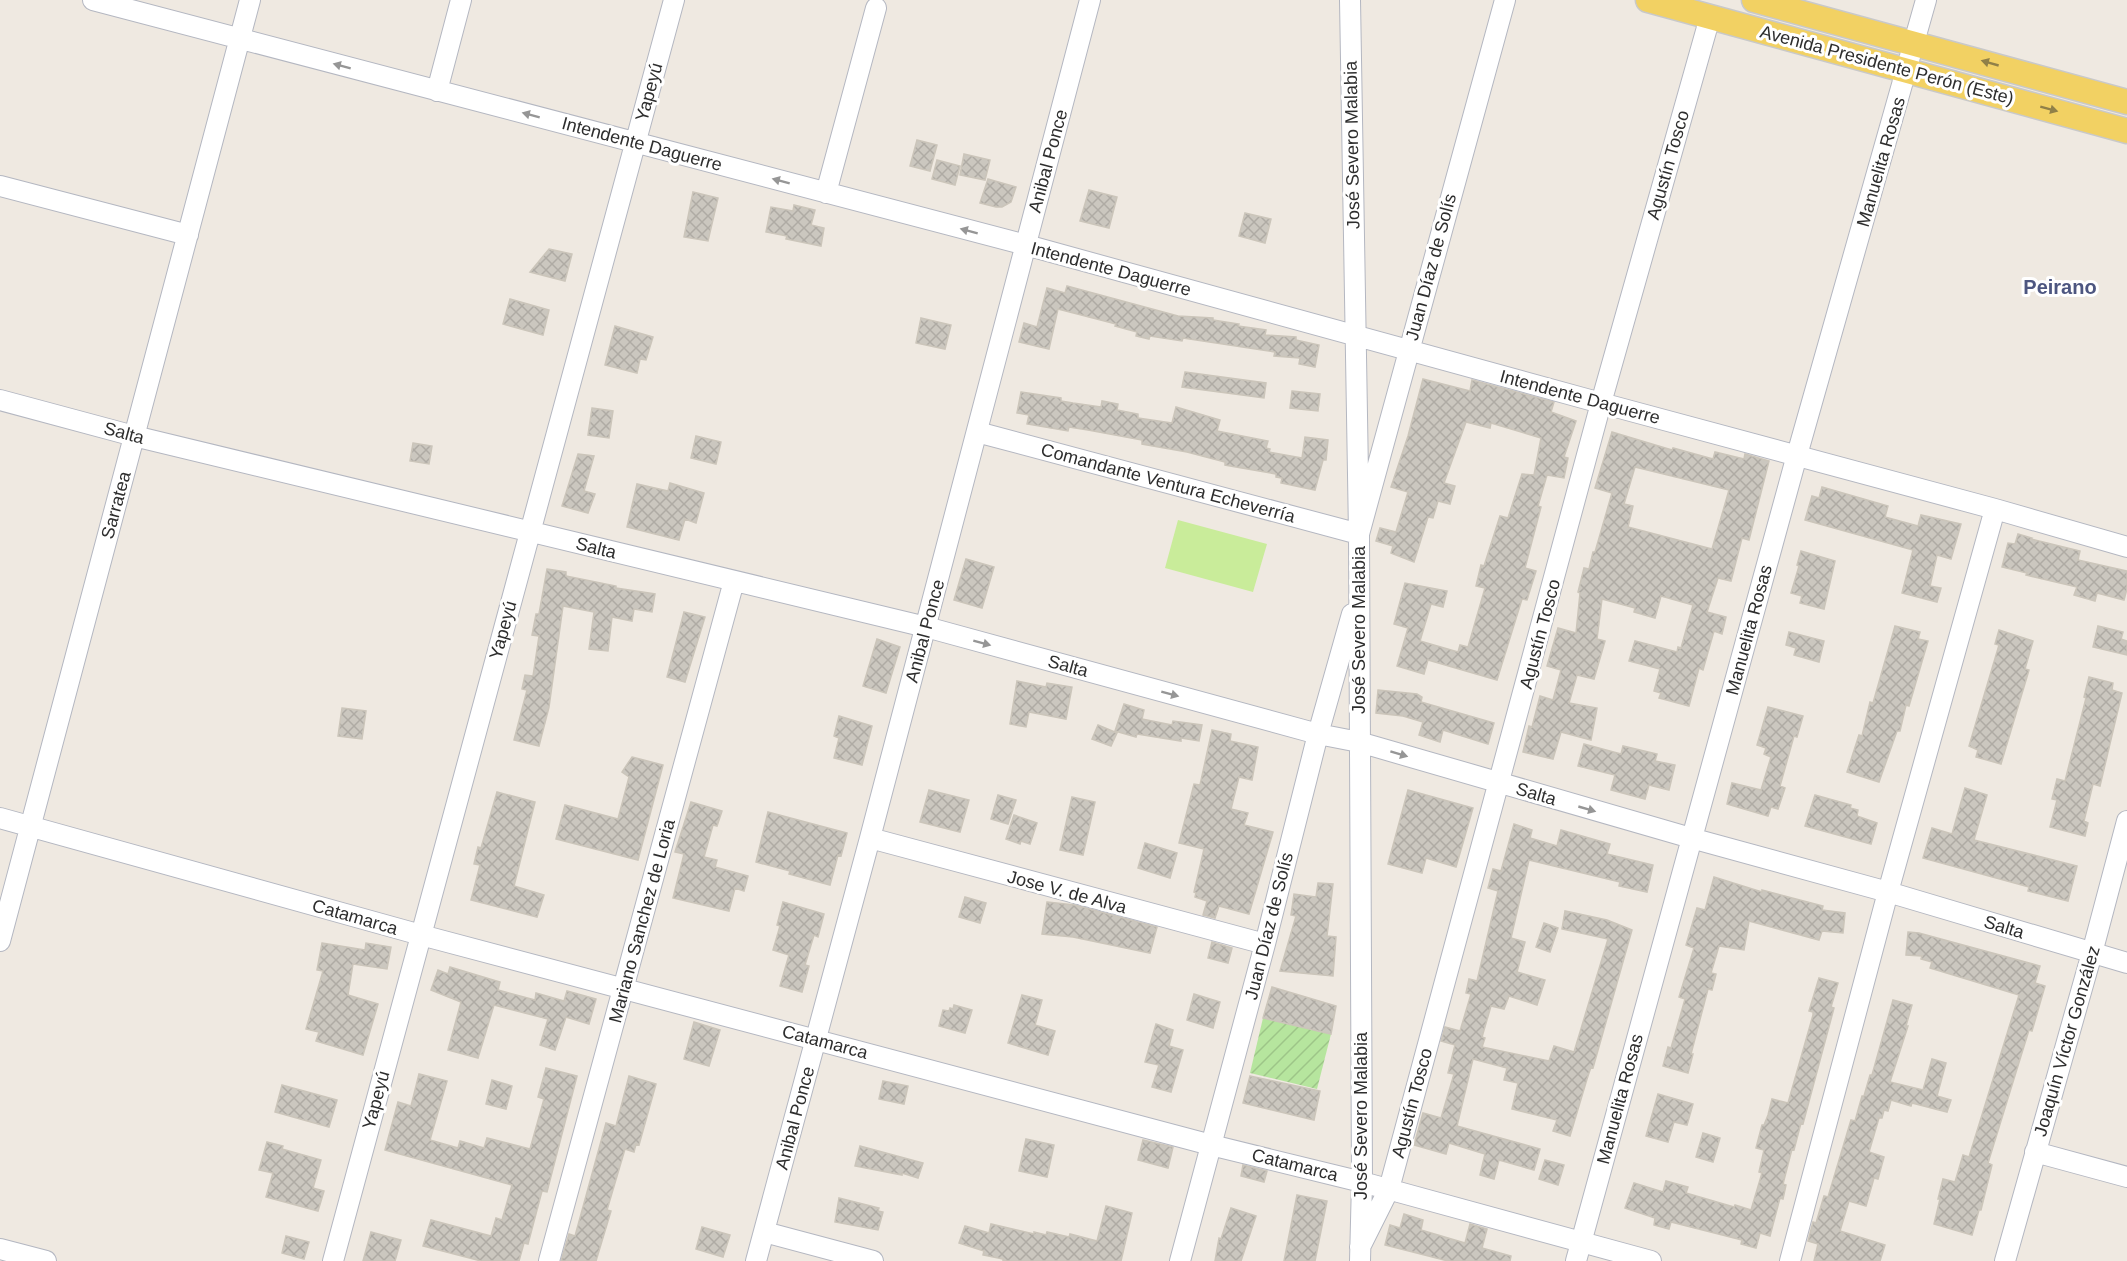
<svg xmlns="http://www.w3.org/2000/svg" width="2127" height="1261" font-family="Arial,sans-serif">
  <defs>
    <pattern id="garden-furrows" width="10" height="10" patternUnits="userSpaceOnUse" patternTransform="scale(1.5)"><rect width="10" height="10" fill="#b6e59e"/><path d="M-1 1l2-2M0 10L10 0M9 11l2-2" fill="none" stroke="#9dc588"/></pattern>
    <pattern id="building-cross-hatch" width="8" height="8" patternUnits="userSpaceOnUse" patternTransform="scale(1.5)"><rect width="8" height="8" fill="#cbc7bf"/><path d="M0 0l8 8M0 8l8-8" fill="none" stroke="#afaba4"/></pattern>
  </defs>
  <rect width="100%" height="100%" fill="#efe9e1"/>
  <!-- garden -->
  <path fill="url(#garden-furrows)" d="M1263,1018L1331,1034L1317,1089L1250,1073Z"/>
  <!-- pitch -->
  <path fill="#c9ec9a" d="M1178,520L1267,544L1253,592L1165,568Z"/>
  <!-- building -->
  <path fill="url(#building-cross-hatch)" stroke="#cbc5ba" stroke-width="1.5" fill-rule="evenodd" d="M917,140L937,145L930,171L910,166Z
    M964,154L990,160L985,180L960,175Z
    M937,160L960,166L955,185L932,179Z
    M988,179L1016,187L1011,202L1002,207H996L980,203Z
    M1089,190L1117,197L1109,228L1080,221Z
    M693,192L718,198L708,241L684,237Z
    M794,205L815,210L811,225L824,228L821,246L786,239L787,236L766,232L771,207L793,211Z
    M1245,213L1271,219L1265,243L1239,236Z
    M549,249L572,254L565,281L530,272Z
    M1067,286L1178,316L1213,318V320L1239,324L1238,326L1266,330L1265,335L1296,337V340L1319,345L1315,367L1299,364L1300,358L1274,356L1275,352L1183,338L1182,341L1150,336L1149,339L1136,336L1137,332L1115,326L1116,324L1058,309L1049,349L1019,342L1024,323L1037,327L1047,288L1065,293Z
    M510,299L549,310L543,335L503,324Z
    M921,318L951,325L945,349L916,343Z
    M615,326L653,337L646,360L640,359L637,373L605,365Z
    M1185,372L1266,383L1264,398L1182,387Z
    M1423,379L1470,391L1472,380L1554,402L1551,412L1576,421L1564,457L1568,458L1564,478L1547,475L1538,506L1541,507L1525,568L1536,571L1527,600L1522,599L1497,680L1428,660L1424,674L1397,666L1408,628L1394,624L1405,583L1447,591L1443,607L1431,604L1420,641L1458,652L1460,645L1468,647L1485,588L1476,586L1481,565L1484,566L1500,516L1508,518L1522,474L1534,475L1541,438L1491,423L1490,428L1466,422L1444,483L1455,486L1450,504L1438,501L1433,518L1428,517L1414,562L1391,553L1393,546L1376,541L1380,528L1396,532L1408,492L1391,487L1408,436Z
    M1292,391L1320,394L1318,411L1290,408Z
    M1021,392L1061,398V401L1073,403L1101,407L1102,401L1118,404L1117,410L1138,414V418L1172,423L1176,407L1220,420L1217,431L1268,441L1266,448L1270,449L1269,452L1302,458L1305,437L1328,440L1326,460H1323L1315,490L1281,483L1282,478L1276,477V474L1225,465V462L1187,452L1142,444V440L1088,430L1069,427L1068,431L1027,424L1029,415L1017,413Z
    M592,408L613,411L609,438L588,435Z
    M1612,432L1672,450L1673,448L1713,459L1715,452L1744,459L1745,454L1769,461L1749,540L1742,538L1731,581L1718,578L1707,612L1726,617L1722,634L1714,631L1703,670L1699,668L1689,706L1659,698L1661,693L1654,691L1660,669L1629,661L1635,641L1677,652L1678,647L1681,648L1693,605L1661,596L1655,618L1634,612L1635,608L1602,599L1597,639L1605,641L1594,679L1577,675L1569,703L1597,708L1591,740L1561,732L1553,759L1523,752L1529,726L1532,727L1540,696L1553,700L1561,670L1547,666L1558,628L1576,633L1580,593L1578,592L1584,568L1589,569L1593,552H1595L1612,493L1595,488ZM1635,467L1729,490L1712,549L1628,527L1633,506L1624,504Z
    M696,436L721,442L716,464L691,458Z
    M413,443L432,446L429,464L410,461Z
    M578,454L594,456L584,491L595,494L588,513L562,506Z
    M670,483L704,493L696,523L685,519L679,540L627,527L637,484L668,491Z
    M1822,487L1888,506L1885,517L1918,526L1921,515L1961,524L1951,559L1937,555L1930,586L1941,588L1937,602L1902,593L1913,550L1805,520L1812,496L1819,498Z
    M2018,534L2032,538L2031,539L2080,551L2078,560L2127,571V589L2124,600L2097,593L2095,601L2074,595L2077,587L2026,575L2027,573L2002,567L2008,543L2015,544Z
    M1801,551L1835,561L1824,609L1800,603L1802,596L1791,593L1799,566L1797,565Z
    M966,559L994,567L982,608L954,600Z
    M547,569L566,572V576L616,586V588L655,594L652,612L634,609L632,621L612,617L608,651L589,649L594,612L563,606L549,707L539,746L514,740L527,690L522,689L525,675L533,676L539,636L532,635L536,614H539Z
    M684,612L705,617L685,682L667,677Z
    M1895,626L1920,632L1918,639L1928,641L1909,706L1906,705L1900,731H1897L1879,782L1847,772L1859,735L1862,736L1870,702L1873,703Z
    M2098,626L2123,632L2121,639L2127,641V655L2093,647Z
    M1999,630L2033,641L2025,669L2029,670L2001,764L1976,757L1978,750L1969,746L1999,645L1995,644Z
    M1789,632L1824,641L1819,662L1794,655L1796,648L1786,645Z
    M877,639L900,647L886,693L863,686Z
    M2089,677L2113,683L2112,690L2122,693L2100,786L2093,784L2084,821L2088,823L2085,836L2050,827L2057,800L2052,799L2057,779L2065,781L2086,698L2084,697Z
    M1017,681L1046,687L1047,683L1072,687L1066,719L1029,712L1026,727L1010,724Z
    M1378,690L1417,694L1422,697L1421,702L1494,723L1488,744L1443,730L1440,742L1419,735L1423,722L1403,716L1376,713Z
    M1124,704L1144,710L1142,719L1172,725L1173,721L1202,725L1199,741L1181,738V741L1137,734L1136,737L1115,731Z
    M1768,707L1803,716L1797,737L1794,736L1780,786L1785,788L1778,809L1771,807L1768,816L1727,804L1732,783L1761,790L1771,757L1764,754L1766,748L1757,745Z
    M342,708L366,711L362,739L338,736Z
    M839,716L872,726L862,765L834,758L839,738L834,736Z
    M1098,725L1117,733L1111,746L1092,739Z
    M1212,730L1231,734L1230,741L1258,747L1252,780L1239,777L1231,809L1248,813L1244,825L1273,832L1249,914L1219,906L1215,918L1203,915L1207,901L1195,897L1196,893L1194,892L1204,849L1179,843L1194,784L1200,785Z
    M1584,744L1621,754L1623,746L1657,754L1655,761L1675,765L1669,790L1649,785L1645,799L1611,790L1615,775L1578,766Z
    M632,757L663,765L638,860L556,839L565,805L618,819L629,777L622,772Z
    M1965,788L1987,795L1974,840L2077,866L2068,901L2028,891L2029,887L1923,858L1932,828L1952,834Z
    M929,790L969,800L960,832L920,822Z
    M1408,790L1473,808L1456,867L1426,858L1422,873L1388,864Z
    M497,792L535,802L514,886L544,895L537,917L471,900L480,865L474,864L478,847L481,848Z
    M998,795L1016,800L1008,824L991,819Z
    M1815,795L1851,805L1850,808L1858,810L1857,816L1877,823L1871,844L1805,826Z
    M1072,797L1095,802L1083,855L1060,850Z
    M691,802L722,811L717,826L713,825L704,857L717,860L715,867L748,876L744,891L735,888L729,911L673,898L684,854L675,852Z
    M768,812L847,833L841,856L838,855L830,885L789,874L790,871L756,862Z
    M1014,815L1037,823L1030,844L1021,841L1020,844L1006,839Z
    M1514,824L1532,830L1530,838L1557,846L1561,830L1610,844L1607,854L1653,865L1647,892L1619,886L1620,882L1529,860L1511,938L1525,942L1517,972L1545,980L1537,1005L1509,996L1504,1009L1491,1006L1482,1037L1485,1038L1482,1047L1549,1061L1554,1046L1574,1052L1608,939L1562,929L1565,911L1607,920L1632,930L1593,1068L1591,1067L1587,1079L1570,1136L1553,1131L1557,1120L1512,1109L1518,1083L1504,1080L1507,1068L1473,1059L1457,1126L1540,1149L1534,1170L1499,1160L1494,1179L1480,1175L1485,1154L1449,1143L1446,1154L1414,1145L1423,1113L1441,1118L1454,1074L1448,1073L1455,1045L1441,1041L1445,1027L1460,1031L1471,994L1466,993L1469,979L1477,981L1498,891L1488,888L1493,869L1501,871Z
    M1145,843L1177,853L1170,878L1138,868Z
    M1714,877L1762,892V890L1823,906L1822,910L1845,913L1843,933L1822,931L1819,940L1749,921L1744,950L1719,946L1711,973L1716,974L1712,990L1708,989L1691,1054H1693L1688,1073L1663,1066L1668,1047L1671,1048L1685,999L1679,997L1694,948L1686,945L1697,908L1705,910Z
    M1318,883L1333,884L1327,936L1336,937L1333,976L1280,971L1296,916L1291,915L1294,894L1316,897Z
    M965,897L986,903L980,923L959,917Z
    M783,902L824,914L818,937L814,935L805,965L809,966L802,992L780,986L789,955L773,950L780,926L777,925Z
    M1047,902L1075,905L1157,927L1150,953L1073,937L1042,934Z
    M1544,923L1558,928L1550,952L1536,947Z
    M1908,932L1919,933L2040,966L2035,983L2045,986L2032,1031L2029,1030L1988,1163L1992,1165L1981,1210H1979L1972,1235L1934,1224L1940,1199H1938L1943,1179L1955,1182L1963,1155L1969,1157L2019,995L1930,968L1932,962L1921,959L1922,956L1906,955Z
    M1212,942L1232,948L1228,963L1208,958Z
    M322,943L365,950L366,943L391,947L387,969L353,964L348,995L378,1004L363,1055L316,1041L319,1032L306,1029L323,971L317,970Z
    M450,967L500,982L498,990L535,1000L536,993L564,1001L567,991L596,999L589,1024L566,1017L555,1050L540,1045L548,1019L494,1005L478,1058L448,1050L461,1002L431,990L438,970L448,974Z
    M1819,978L1838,983L1831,1007L1834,1008L1803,1124L1801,1123L1794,1150L1792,1149L1783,1184L1786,1185L1783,1199L1780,1198L1770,1236L1760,1233L1756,1248L1741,1244L1742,1240L1671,1222L1669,1229L1654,1225L1655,1218L1625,1208L1634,1183L1663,1192L1666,1181L1688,1187L1686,1193L1734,1207L1735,1205L1751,1210L1762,1173L1759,1172L1764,1150L1756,1148L1762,1125H1764L1768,1115L1772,1099L1788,1103L1813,1015V1012L1809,1011Z
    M1272,987L1336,1006L1331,1034L1263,1018Z
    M1194,994L1220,1002L1213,1028L1187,1020Z
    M1022,995L1042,1000L1035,1025L1055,1031L1048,1055L1008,1043Z
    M1893,1000L1912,1005L1906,1026H1908L1890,1082L1923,1090L1932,1059L1946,1063L1937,1096L1951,1100L1947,1112L1912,1103L1911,1106L1891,1100L1888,1111L1884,1110L1882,1118H1879L1869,1152L1884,1157L1878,1179L1874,1178L1866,1206L1849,1201L1840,1231L1885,1245L1880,1261H1814L1818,1244L1808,1241L1813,1222L1816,1223L1824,1196L1828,1197L1851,1120L1855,1121L1862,1096H1864L1870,1075H1872Z
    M954,1005L972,1010L965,1033L939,1026L943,1010L949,1011L950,1008L953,1009Z
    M694,1022L720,1030L709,1066L684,1059Z
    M1156,1024L1173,1030L1169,1046L1183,1050L1171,1092L1152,1087L1159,1065L1145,1062Z
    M546,1068L577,1076L547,1192L542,1191L528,1244L524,1243L519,1261H481L423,1246L431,1220L491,1236L496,1218L502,1220L512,1185L385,1150L398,1102L411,1106L419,1074L447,1081L430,1140L458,1148L460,1141L484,1148L487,1138L530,1149L544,1099L538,1097Z
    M629,1076L656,1084L639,1145L636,1144L634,1152L625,1149L607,1210L611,1211L596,1261H561L569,1234L575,1236L606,1123L616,1126Z
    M1250,1076L1320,1091L1314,1120L1243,1103Z
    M492,1080L512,1086L506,1109L486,1104Z
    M883,1081L908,1086L904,1104L879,1099Z
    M282,1085L337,1100L329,1127L275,1112Z
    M1658,1094L1693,1104L1687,1125L1674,1122L1668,1142L1646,1136Z
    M1703,1133L1720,1138L1713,1162L1696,1157Z
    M1026,1139L1054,1145L1047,1177L1019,1171Z
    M1143,1140L1173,1147L1168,1168L1138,1160Z
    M267,1142L283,1146L282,1149L321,1160L313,1188L324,1191L318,1211L266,1197L273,1173L259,1170Z
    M860,1146L923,1163L918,1178L902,1173V1175L855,1166Z
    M1545,1160L1564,1165L1558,1185L1539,1179Z
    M1243,1165L1267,1171L1264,1182L1241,1176Z
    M1297,1195L1327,1201L1315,1261H1284Z
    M839,1198L879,1208L878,1211L883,1212L878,1230L835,1222Z
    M1106,1206L1132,1213L1121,1261H1003V1259L983,1255L984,1251L959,1243L965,1226L989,1233L991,1224L1034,1234V1232L1046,1235L1047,1232L1069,1237L1070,1234L1097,1241Z
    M1231,1208L1256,1216L1241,1261H1215L1219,1238L1221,1239Z
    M1404,1214L1423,1220L1421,1230L1465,1243L1470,1224L1487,1229L1482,1248L1511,1256L1510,1261H1448L1385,1245L1390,1225L1400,1228Z
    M702,1227L730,1235L723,1257L696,1249Z
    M371,1232L401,1240L395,1261H363Z
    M286,1236L309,1242L304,1259L282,1253Z"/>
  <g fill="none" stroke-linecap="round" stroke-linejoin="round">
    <!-- minor casing -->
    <g stroke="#b4b7c1" stroke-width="22">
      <path id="minor" d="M93,0L1026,245L1601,403L1995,509L2127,547
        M1350,0L1359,534L1362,1182L1360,1261
        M437,91L461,0
        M0,186L188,235
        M826,193L876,8
        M0,400L134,436L926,627L1318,734L1359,742L1691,838L1888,892L2127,963
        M977,432L1359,534L1505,0
        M0,818L421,935L1211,1145L1362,1182L1651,1261
        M870,838L1265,944
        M0,941L250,0
        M2035,1152L2127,1177
        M764,1232L873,1261
        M1360,1247L1389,1189L1601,403L1710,17
        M0,1249L46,1261
        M333,1261L674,0
        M549,1261L734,581
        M756,1261L870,838L1090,0
        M1180,1261L1265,944L1318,734L1352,614
        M1576,1261L1797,455L1926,0
        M1790,1261L1888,892L1995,509
        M2005,1261L2092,953L2127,821"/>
    </g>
    <!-- major casing -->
    <g stroke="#c9c9c9" stroke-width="27">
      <path id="major" d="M1648,0L2127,131
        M1754,0L2127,102"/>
    </g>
    <!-- minor -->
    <use href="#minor" stroke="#fff" stroke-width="20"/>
    <!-- major -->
    <use href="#major" stroke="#f2d163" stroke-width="24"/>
  </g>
  <!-- one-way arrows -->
  <defs><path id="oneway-solid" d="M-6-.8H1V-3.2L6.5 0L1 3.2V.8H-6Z" transform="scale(1.5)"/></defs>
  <g fill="#908048">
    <use href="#oneway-solid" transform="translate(1990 63) rotate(-164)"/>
    <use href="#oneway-solid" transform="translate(2049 109) rotate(15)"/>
  </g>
  <g fill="#969696">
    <use href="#oneway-solid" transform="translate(342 66) rotate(-165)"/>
    <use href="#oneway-solid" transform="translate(531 115) rotate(-165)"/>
    <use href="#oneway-solid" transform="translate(781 181) rotate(-165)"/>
    <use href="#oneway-solid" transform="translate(969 231) rotate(-165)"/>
    <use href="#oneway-solid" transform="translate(982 643) rotate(15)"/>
    <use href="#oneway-solid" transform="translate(1170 694) rotate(15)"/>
    <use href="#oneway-solid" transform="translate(1399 754) rotate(17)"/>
    <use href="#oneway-solid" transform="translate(1587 809) rotate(16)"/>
  </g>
  <g text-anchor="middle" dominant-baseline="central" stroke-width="6" stroke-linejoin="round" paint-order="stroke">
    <!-- street labels -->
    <g font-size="18" fill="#2e2e2e" stroke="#fff">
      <text transform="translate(1887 65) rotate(15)">Avenida Presidente Perón (Este)</text>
      <text transform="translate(649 92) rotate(-75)">Yapeyú</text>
      <text transform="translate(642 144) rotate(15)">Intendente Daguerre</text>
      <text transform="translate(1352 145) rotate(-91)">José Severo Malabia</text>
      <text transform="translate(1048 161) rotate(-75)">Anibal Ponce</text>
      <text transform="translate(1881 162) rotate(-74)">Manuelita Rosas</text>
      <text transform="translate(1668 165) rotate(-74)">Agustín Tosco</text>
      <text transform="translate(1431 267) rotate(-75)">Juan Díaz de Solís</text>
      <text transform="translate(1111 269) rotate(15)">Intendente Daguerre</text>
      <text transform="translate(1580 397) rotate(15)">Intendente Daguerre</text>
      <text transform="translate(124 433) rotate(15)">Salta</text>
      <text transform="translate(1168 483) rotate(15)">Comandante Ventura Echeverría</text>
      <text transform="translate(116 505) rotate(-75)">Sarratea</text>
      <text transform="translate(596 548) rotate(14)">Salta</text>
      <text transform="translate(503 630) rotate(-75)">Yapeyú</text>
      <text transform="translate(1359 630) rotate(-90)">José Severo Malabia</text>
      <text transform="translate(1749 630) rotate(-75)">Manuelita Rosas</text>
      <text transform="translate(925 631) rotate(-75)">Anibal Ponce</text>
      <text transform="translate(1540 634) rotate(-75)">Agustín Tosco</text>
      <text transform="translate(1068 666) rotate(15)">Salta</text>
      <text transform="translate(1536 794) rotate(16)">Salta</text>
      <text transform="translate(1067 892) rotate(15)">Jose V. de Alva</text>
      <text transform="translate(355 917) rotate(16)">Catamarca</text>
      <text transform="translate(642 921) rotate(-75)">Mariano Sanchez de Loria</text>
      <text transform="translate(1269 926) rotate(-76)">Juan Díaz de Solís</text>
      <text transform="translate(2004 927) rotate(17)">Salta</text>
      <text transform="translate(2067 1041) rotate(-74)">Joaquín Víctor González</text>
      <text transform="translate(825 1042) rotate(15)">Catamarca</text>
      <text transform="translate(1620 1099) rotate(-75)">Manuelita Rosas</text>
      <text transform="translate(376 1100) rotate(-75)">Yapeyú</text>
      <text transform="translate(1412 1103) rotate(-75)">Agustín Tosco</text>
      <text transform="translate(1361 1116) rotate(-90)">José Severo Malabia</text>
      <text transform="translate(795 1118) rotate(-75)">Anibal Ponce</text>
      <text transform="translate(1295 1165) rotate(14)">Catamarca</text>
    </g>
    <!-- neighbourhood labels -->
    <g font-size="20" font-weight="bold" fill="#4d5680" stroke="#fff">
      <text x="2060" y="287">Peirano</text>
    </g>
  </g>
</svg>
